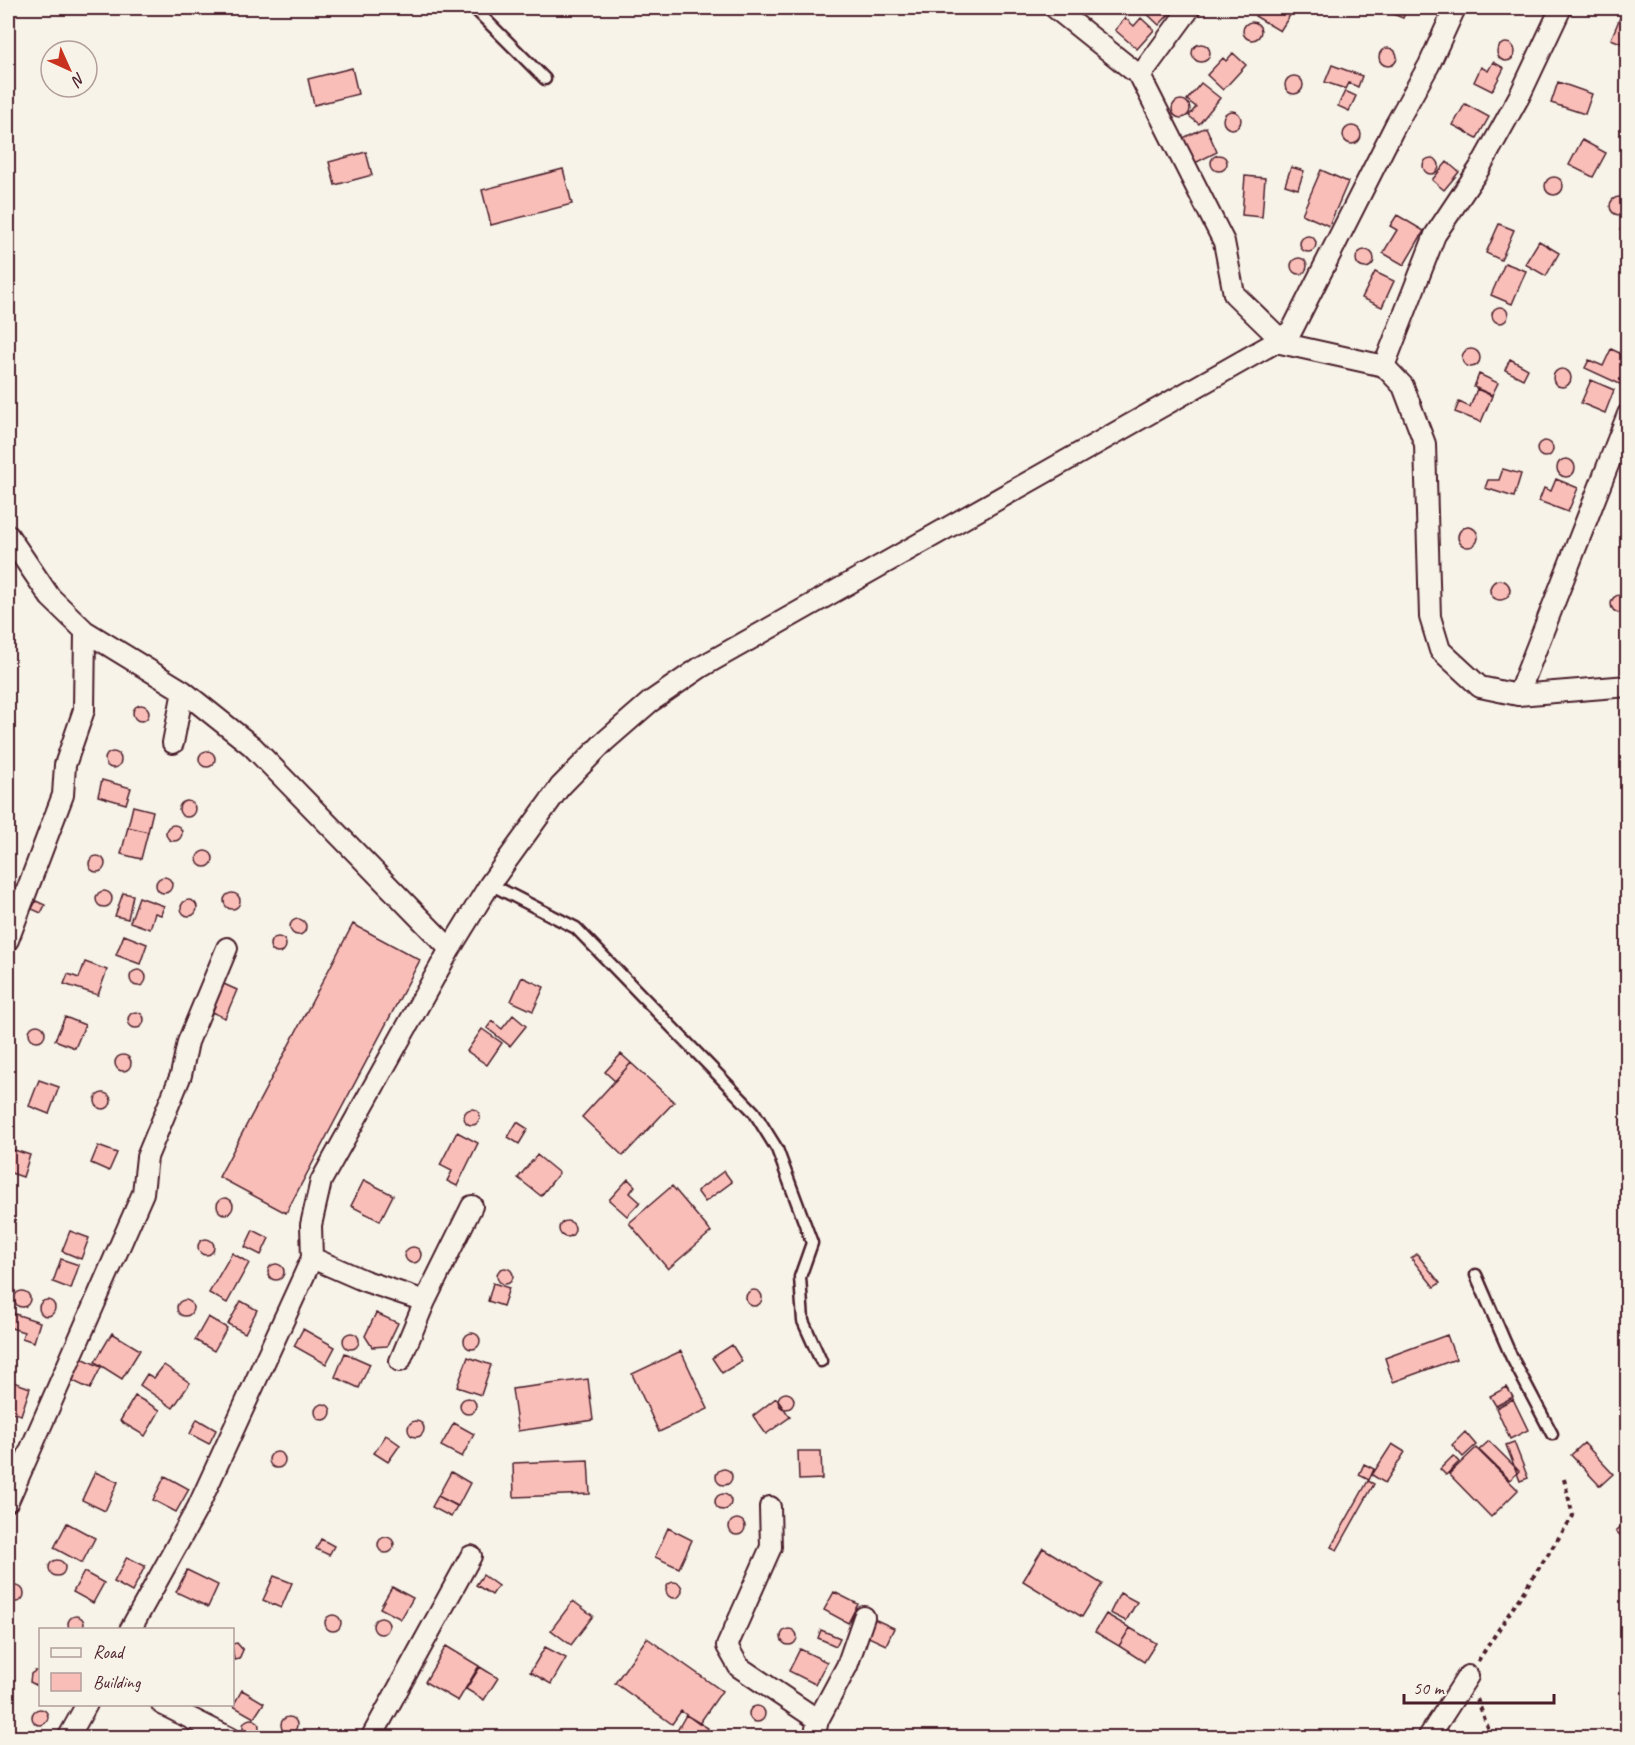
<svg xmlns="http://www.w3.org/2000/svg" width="1635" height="1745" font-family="Caveat,sans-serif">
  <rect width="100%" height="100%" fill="#f7f3e8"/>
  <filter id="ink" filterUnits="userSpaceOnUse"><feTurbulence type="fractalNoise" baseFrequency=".0167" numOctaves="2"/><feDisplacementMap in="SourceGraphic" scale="12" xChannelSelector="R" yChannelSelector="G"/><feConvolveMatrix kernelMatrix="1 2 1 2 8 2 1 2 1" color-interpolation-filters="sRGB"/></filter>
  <g filter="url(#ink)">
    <!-- building -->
    <path fill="#fabeb9" stroke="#4a1f2b" stroke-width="1.5" d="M1110,8H1123L1117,11Z
      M1141,8H1175L1159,25Z
      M1261,8H1293L1294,9L1280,31L1255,16Z
      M1378,8H1407L1403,18Z
      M1622,13L1628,16V46L1611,39Z
      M1125,18L1134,26L1141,18L1154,30L1137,49L1115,30Z
      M1243 31a9 9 0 1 1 18 0a9 9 0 1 1-18 0Z
      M1497 52a9 9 0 1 1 18 0a9 9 0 1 1-18 0Z
      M1192 53a9 9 0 1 1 18 0a9 9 0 1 1-18 0Z
      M1379 57a9 9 0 1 1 18 0a9 9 0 1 1-18 0Z
      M1233,53L1246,65L1223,90L1207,75L1223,58L1226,61Z
      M1493,62L1504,68L1492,91L1474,82L1481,67L1488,71Z
      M1332,65L1362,76L1358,87L1349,83L1346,89L1325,82Z
      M352,68L358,94L314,105L308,79Z
      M1285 85a9 9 0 1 1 18 0a9 9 0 1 1-18 0Z
      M1558,82L1592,94L1585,114L1551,103Z
      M1201,83L1220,98L1199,124L1189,116L1196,107L1187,100Z
      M1345,91L1356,96L1349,111L1338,106Z
      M1172 109a9 9 0 1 1 18 0a9 9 0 1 1-18 0Z
      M1465,104L1489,117L1477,138L1453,125Z
      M1223 120a9 9 0 1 1 18 0a9 9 0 1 1-18 0Z
      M1343 135a9 9 0 1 1 18 0a9 9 0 1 1-18 0Z
      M1206,127L1217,152L1195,163L1183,138Z
      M1582,140L1606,153L1593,177L1569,165Z
      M366,152L372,175L335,185L329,162Z
      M1211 163a8 8 0 1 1 16 0a8 8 0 1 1-16 0Z
      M1423 166a8 8 0 1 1 16 0a8 8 0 1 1-16 0Z
      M1447,162L1459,172L1444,190L1432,180Z
      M1291,167L1304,171L1298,189L1285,185Z
      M563,169L572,204L491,225L482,190Z
      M1321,170L1348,182L1329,226L1302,214Z
      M1245,176L1265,178L1262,217L1242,215Z
      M1545 186a9 9 0 1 1 18 0a9 9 0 1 1-18 0Z
      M1610 206a9 9 0 1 1 18 0a9 9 0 1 1-18 0Z
      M1397,215L1424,231L1404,265L1383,253L1397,230L1390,226Z
      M1628,221V238L1620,230L1622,225Z
      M1499,224L1514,230L1501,260L1486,253Z
      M1300 244a8 8 0 1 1 16 0a8 8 0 1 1-16 0Z
      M1539,241L1559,253L1546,276L1525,264Z
      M1356 259a9 9 0 1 1 18 0a9 9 0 1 1-18 0Z
      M1291 266a8 8 0 1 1 16 0a8 8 0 1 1-16 0Z
      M1505,263L1526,271L1512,304L1491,295Z
      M1375,272L1394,281L1382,307L1362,298Z
      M1492 315a8 8 0 1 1 16 0a8 8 0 1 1-16 0Z
      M1462 358a9 9 0 1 1 18 0a9 9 0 1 1-18 0Z
      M1611,349L1628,357V374L1622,385L1585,368L1589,360L1603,366Z
      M1510,359L1528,369L1523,379L1505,370Z
      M1553 378a9 9 0 1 1 18 0a9 9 0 1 1-18 0Z
      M1479,374L1498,383L1492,395L1474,387Z
      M1591,380L1614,390L1605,413L1581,403Z
      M1477,389L1492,396L1481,422L1455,412L1459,402L1470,407Z
      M1537 449a8 8 0 1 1 16 0a8 8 0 1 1-16 0Z
      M1557 468a9 9 0 1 1 18 0a9 9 0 1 1-18 0Z
      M1503,469L1521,474L1514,497L1485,488L1488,480H1499Z
      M1556,479L1578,488L1568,512L1539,501L1544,488L1551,491Z
      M1458 537a10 10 0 1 1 20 0a10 10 0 1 1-20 0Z
      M1490 590a10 10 0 1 1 20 0a10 10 0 1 1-20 0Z
      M1611 604a9 9 0 1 1 18 0a9 9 0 1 1-18 0Z
      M133 713a8 8 0 1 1 16 0a8 8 0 1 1-16 0Z
      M199 759a8 8 0 1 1 16 0a8 8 0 1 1-16 0Z
      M105 760a8 8 0 1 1 16 0a8 8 0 1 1-16 0Z
      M102,780L131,788L126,804L98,796Z
      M179 809a8 8 0 1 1 16 0a8 8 0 1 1-16 0Z
      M133,806L153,811L148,832L128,827Z
      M166 833a8 8 0 1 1 16 0a8 8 0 1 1-16 0Z
      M128,827L148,832L141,859L121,854Z
      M197 859a8 8 0 1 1 16 0a8 8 0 1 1-16 0Z
      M89 864a8 8 0 1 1 16 0a8 8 0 1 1-16 0Z
      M156 885a8 8 0 1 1 16 0a8 8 0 1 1-16 0Z
      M96 899a8 8 0 1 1 16 0a8 8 0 1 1-16 0Z
      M224 901a8 8 0 1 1 16 0a8 8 0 1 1-16 0Z
      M123,893L133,895L128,919L115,916Z
      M139,897L164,906L161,915L155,913L150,929L130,922Z
      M181 908a8 8 0 1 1 16 0a8 8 0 1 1-16 0Z
      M36,901L45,905L41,913L32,909Z
      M290 927a8 8 0 1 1 16 0a8 8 0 1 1-16 0Z
      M353,924L420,960L286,1213L219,1177Z
      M124,935L147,944L140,964L116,955Z
      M270 945a8 8 0 1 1 16 0a8 8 0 1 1-16 0Z
      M85,962L107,970L98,995L64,984L68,974L79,978Z
      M130 978a8 8 0 1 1 16 0a8 8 0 1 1-16 0Z
      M522,977L544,987L533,1011L511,1001Z
      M217,981L237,990L225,1018L205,1009Z
      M128 1020a8 8 0 1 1 16 0a8 8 0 1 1-16 0Z
      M513,1015L526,1026L510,1046L487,1028L492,1021L502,1029Z
      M65,1017L85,1025L75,1048L55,1040Z
      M29 1033a8 8 0 1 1 16 0a8 8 0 1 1-16 0Z
      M482,1029L502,1043L487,1065L467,1051Z
      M621,1054L631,1063L615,1081L605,1072Z
      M115 1063a8 8 0 1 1 16 0a8 8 0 1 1-16 0Z
      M631,1063L674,1102L623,1156L582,1117Z
      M39,1080L59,1087L49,1114L29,1106Z
      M95 1101a8 8 0 1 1 16 0a8 8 0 1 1-16 0Z
      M464 1117a8 8 0 1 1 16 0a8 8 0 1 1-16 0Z
      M517,1122L528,1129L519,1144L508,1137Z
      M457,1132L478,1143L457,1186L447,1181L452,1171L440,1165Z
      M98,1146L117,1153L109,1171L91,1163Z
      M11,1149L30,1155L23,1177L8,1172Z
      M537,1155L559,1173L541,1196L518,1178Z
      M724,1171L732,1182L705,1202L697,1191Z
      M628,1179L635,1186L630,1193L640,1202L627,1216L609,1200Z
      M364,1180L393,1195L380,1221L351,1206Z
      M672,1186L711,1232L668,1269L629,1223Z
      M217 1206a8 8 0 1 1 16 0a8 8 0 1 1-16 0Z
      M559 1229a8 8 0 1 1 16 0a8 8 0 1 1-16 0Z
      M253,1230L269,1238L261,1255L245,1247Z
      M70,1231L89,1238L81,1259L62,1251Z
      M198 1247a8 8 0 1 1 16 0a8 8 0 1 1-16 0Z
      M405 1255a8 8 0 1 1 16 0a8 8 0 1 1-16 0Z
      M232,1253L249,1263L227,1303L209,1293Z
      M1417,1254L1440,1283L1434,1287L1411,1258Z
      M61,1259L79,1265L71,1289L53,1282Z
      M268 1272a8 8 0 1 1 16 0a8 8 0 1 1-16 0Z
      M497 1276a8 8 0 1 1 16 0a8 8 0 1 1-16 0Z
      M493,1283L509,1288L503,1306L488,1301Z
      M746 1298a8 8 0 1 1 16 0a8 8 0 1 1-16 0Z
      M14 1299a8 8 0 1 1 16 0a8 8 0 1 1-16 0Z
      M39 1308a8 8 0 1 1 16 0a8 8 0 1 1-16 0Z
      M177 1308a8 8 0 1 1 16 0a8 8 0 1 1-16 0Z
      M241,1301L257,1310L245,1333L228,1324Z
      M12,1313L40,1322L34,1342L22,1338L24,1332L8,1327Z
      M376,1313L398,1323L387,1346L372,1347L365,1336Z
      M208,1317L227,1328L214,1351L195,1340Z
      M303,1329L335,1347L326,1364L294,1346Z
      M343 1341a8 8 0 1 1 16 0a8 8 0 1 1-16 0Z
      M464 1341a8 8 0 1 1 16 0a8 8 0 1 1-16 0Z
      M112,1333L140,1350L122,1379L95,1362Z
      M1447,1335L1456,1359L1393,1382L1385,1358Z
      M732,1345L742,1361L722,1373L712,1358Z
      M681,1351L708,1409L659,1432L632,1374Z
      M345,1353L370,1364L359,1388L335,1377Z
      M468,1357L491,1365L481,1395L457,1387Z
      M82,1358L101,1367L90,1389L71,1380Z
      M164,1365L190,1383L173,1408L140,1385L147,1374L154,1378Z
      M588,1379L593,1420L518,1431L512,1389Z
      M8,1380L30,1388L21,1415L8,1411Z
      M1507,1387L1513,1397L1496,1406L1490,1396Z
      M778 1401a8 8 0 1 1 16 0a8 8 0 1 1-16 0Z
      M135,1396L160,1410L145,1436L120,1421Z
      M460 1406a8 8 0 1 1 16 0a8 8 0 1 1-16 0Z
      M776,1398L790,1417L766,1434L753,1416Z
      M1513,1399L1528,1430L1510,1439L1496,1408Z
      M315 1412a8 8 0 1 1 16 0a8 8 0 1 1-16 0Z
      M197,1419L216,1430L209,1444L190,1434Z
      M408 1429a8 8 0 1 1 16 0a8 8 0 1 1-16 0Z
      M454,1423L474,1434L462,1457L441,1446Z
      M1465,1432L1476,1445L1463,1457L1452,1445Z
      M386,1435L400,1445L388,1462L374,1453Z
      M1489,1441L1519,1471L1510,1480L1479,1450Z
      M1514,1442L1528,1478L1520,1481L1506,1445Z
      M1584,1443L1613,1474L1600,1486L1571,1455Z
      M1392,1444L1405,1452L1385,1483L1372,1475Z
      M1476,1448L1518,1490L1491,1517L1449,1474Z
      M798,1451H821L822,1479L799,1480Z
      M269 1460a8 8 0 1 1 16 0a8 8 0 1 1-16 0Z
      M1453,1456L1459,1462L1446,1475L1440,1469Z
      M588,1460L590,1494L514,1497L513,1463Z
      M1364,1464L1374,1469L1369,1480L1359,1475Z
      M716 1477a8 8 0 1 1 16 0a8 8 0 1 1-16 0Z
      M95,1472L118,1482L105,1511L82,1500Z
      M451,1472L470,1483L458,1506L438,1496Z
      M165,1476L189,1489L176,1512L153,1500Z
      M1368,1481L1374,1484L1337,1550L1331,1547Z
      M715 1502a8 8 0 1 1 16 0a8 8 0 1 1-16 0Z
      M438,1496L457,1506L451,1517L432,1507Z
      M729 1527a8 8 0 1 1 16 0a8 8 0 1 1-16 0Z
      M1628,1520V1543L1616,1531Z
      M67,1523L95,1538L82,1563L54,1548Z
      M668,1528L692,1540L679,1568L655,1557Z
      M378 1545a8 8 0 1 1 16 0a8 8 0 1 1-16 0Z
      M321,1539L334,1546L329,1555L316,1549Z
      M1043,1548L1102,1584L1082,1617L1023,1581Z
      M127,1557L145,1566L132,1592L114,1582Z
      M49 1568a8 8 0 1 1 16 0a8 8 0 1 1-16 0Z
      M187,1570L218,1585L208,1607L176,1592Z
      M84,1572L104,1583L93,1603L73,1592Z
      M483,1575L498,1586L492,1595L476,1585Z
      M274,1576L292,1583L281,1608L263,1600Z
      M666 1590a8 8 0 1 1 16 0a8 8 0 1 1-16 0Z
      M8 1594a8 8 0 1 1 16 0a8 8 0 1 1-16 0Z
      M392,1587L413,1598L401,1619L380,1608Z
      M834,1592L858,1604L848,1623L824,1610Z
      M1120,1593L1137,1602L1126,1621L1110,1613Z
      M573,1601L593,1616L571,1645L551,1630Z
      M1106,1614L1130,1628L1119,1646L1095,1632Z
      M325 1623a8 8 0 1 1 16 0a8 8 0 1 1-16 0Z
      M68 1624a8 8 0 1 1 16 0a8 8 0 1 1-16 0Z
      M373 1626a8 8 0 1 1 16 0a8 8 0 1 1-16 0Z
      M872,1618L894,1628L886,1645L864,1635Z
      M1130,1628L1156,1643L1144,1662L1119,1646Z
      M781 1637a8 8 0 1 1 16 0a8 8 0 1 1-16 0Z
      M821,1630L840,1638L836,1646L818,1638Z
      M647,1638L722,1691L699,1724L681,1711L672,1724L615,1683Z
      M237,1643L243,1650L239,1659L234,1660L232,1644Z
      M446,1646L479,1666L458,1701L425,1682Z
      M545,1647L566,1658L551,1684L530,1672Z
      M800,1649L827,1662L815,1684L789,1671Z
      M480,1667L498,1678L484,1700L466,1689Z
      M35,1671H40V1687L30,1682L31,1674Z
      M242,1690L264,1703L254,1718L233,1706Z
      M749 1714a8 8 0 1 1 16 0a8 8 0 1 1-16 0Z
      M32 1717a8 8 0 1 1 16 0a8 8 0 1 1-16 0Z
      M686,1715L708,1728L703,1738H673Z
      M281 1725a8 8 0 1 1 16 0a8 8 0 1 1-16 0Z
      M243 1727a8 8 0 1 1 16 0a8 8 0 1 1-16 0Z"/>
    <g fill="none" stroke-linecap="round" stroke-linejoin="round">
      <!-- lane casing -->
      <g stroke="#4a1f2b" stroke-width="15">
        <path id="lane" d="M474,8L545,79
          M490,884L576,928L754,1112L777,1149L812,1243L800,1277L803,1321L821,1361
          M1476,1275L1511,1356L1552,1434"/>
      </g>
      <!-- street casing -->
      <g stroke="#4a1f2b" stroke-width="24">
        <path id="street" d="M1055,8L1140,76L1224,242L1234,294L1274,333L1276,342L1384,366L1403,386L1425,444L1430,617L1440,650L1480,687L1518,695L1628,686
          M1140,76L1190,8
          M1384,366L1435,235L1479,169L1520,95L1561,8
          M8,535L50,597L85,631L183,691L252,746L450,949
          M1518,695L1628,414
          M173,743L183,691
          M8,940L63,795L65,765L84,710L85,631
          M312,1258L365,1281L425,1301
          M400,1361L425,1301L472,1206
          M8,1501L143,1193L147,1157L181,1075L188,1042L227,948
          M770,1507L771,1547L727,1646L739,1667L818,1720L814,1738
          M130,1630L198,1507L312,1258L311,1225L321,1181L450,949L490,884L560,787L604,742L650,702L701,667L1276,342L1292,330L1396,124L1429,65L1455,8
          M162,1704L230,1738
          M818,1720L847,1666L864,1617
          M68,1738L87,1704
          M371,1738L471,1556
          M1428,1738L1468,1676"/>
      </g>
      <!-- path -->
      <path stroke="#4a1f2b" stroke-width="4" stroke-dasharray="4.5 4.5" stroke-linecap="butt" d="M1478,1661L1573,1516L1563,1475
        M1477,1699L1492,1738"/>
      <!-- lane -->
      <use href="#lane" stroke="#f7f3e8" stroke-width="10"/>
      <!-- street -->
      <use href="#street" stroke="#f7f3e8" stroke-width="20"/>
    </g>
  </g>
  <!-- margin -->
  <rect width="1635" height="1745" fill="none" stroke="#f7f3e8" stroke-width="30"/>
  <rect x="15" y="15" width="1605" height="1715" fill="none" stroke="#4a1f2b" stroke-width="2" filter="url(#ink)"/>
  <!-- legend -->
  <rect x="39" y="1628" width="195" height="78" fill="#f7f3e8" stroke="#b29e9c" stroke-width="1.5"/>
  <rect x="51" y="1648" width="30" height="9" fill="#f7f3e8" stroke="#b29e9c" stroke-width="1.5"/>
  <text x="93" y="1658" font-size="18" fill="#4a1f2b">Road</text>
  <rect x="51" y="1673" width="30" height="18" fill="#fabeb9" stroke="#b29e9c" stroke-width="1.5"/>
  <text x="93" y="1688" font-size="18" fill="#4a1f2b">Building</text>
  <!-- north arrow -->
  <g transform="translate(69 69) rotate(135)"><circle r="28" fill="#f7f3e8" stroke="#b29e9c" stroke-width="1.5"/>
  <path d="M0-4.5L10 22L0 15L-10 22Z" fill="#c8321e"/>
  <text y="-9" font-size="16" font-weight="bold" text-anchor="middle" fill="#4a1f2b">N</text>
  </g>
  <!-- scale -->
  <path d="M1404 1694v9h150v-9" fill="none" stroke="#4a1f2b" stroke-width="3"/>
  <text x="1413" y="1694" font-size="18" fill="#4a1f2b" stroke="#f7f3e8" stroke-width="4.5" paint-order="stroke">50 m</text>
</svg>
